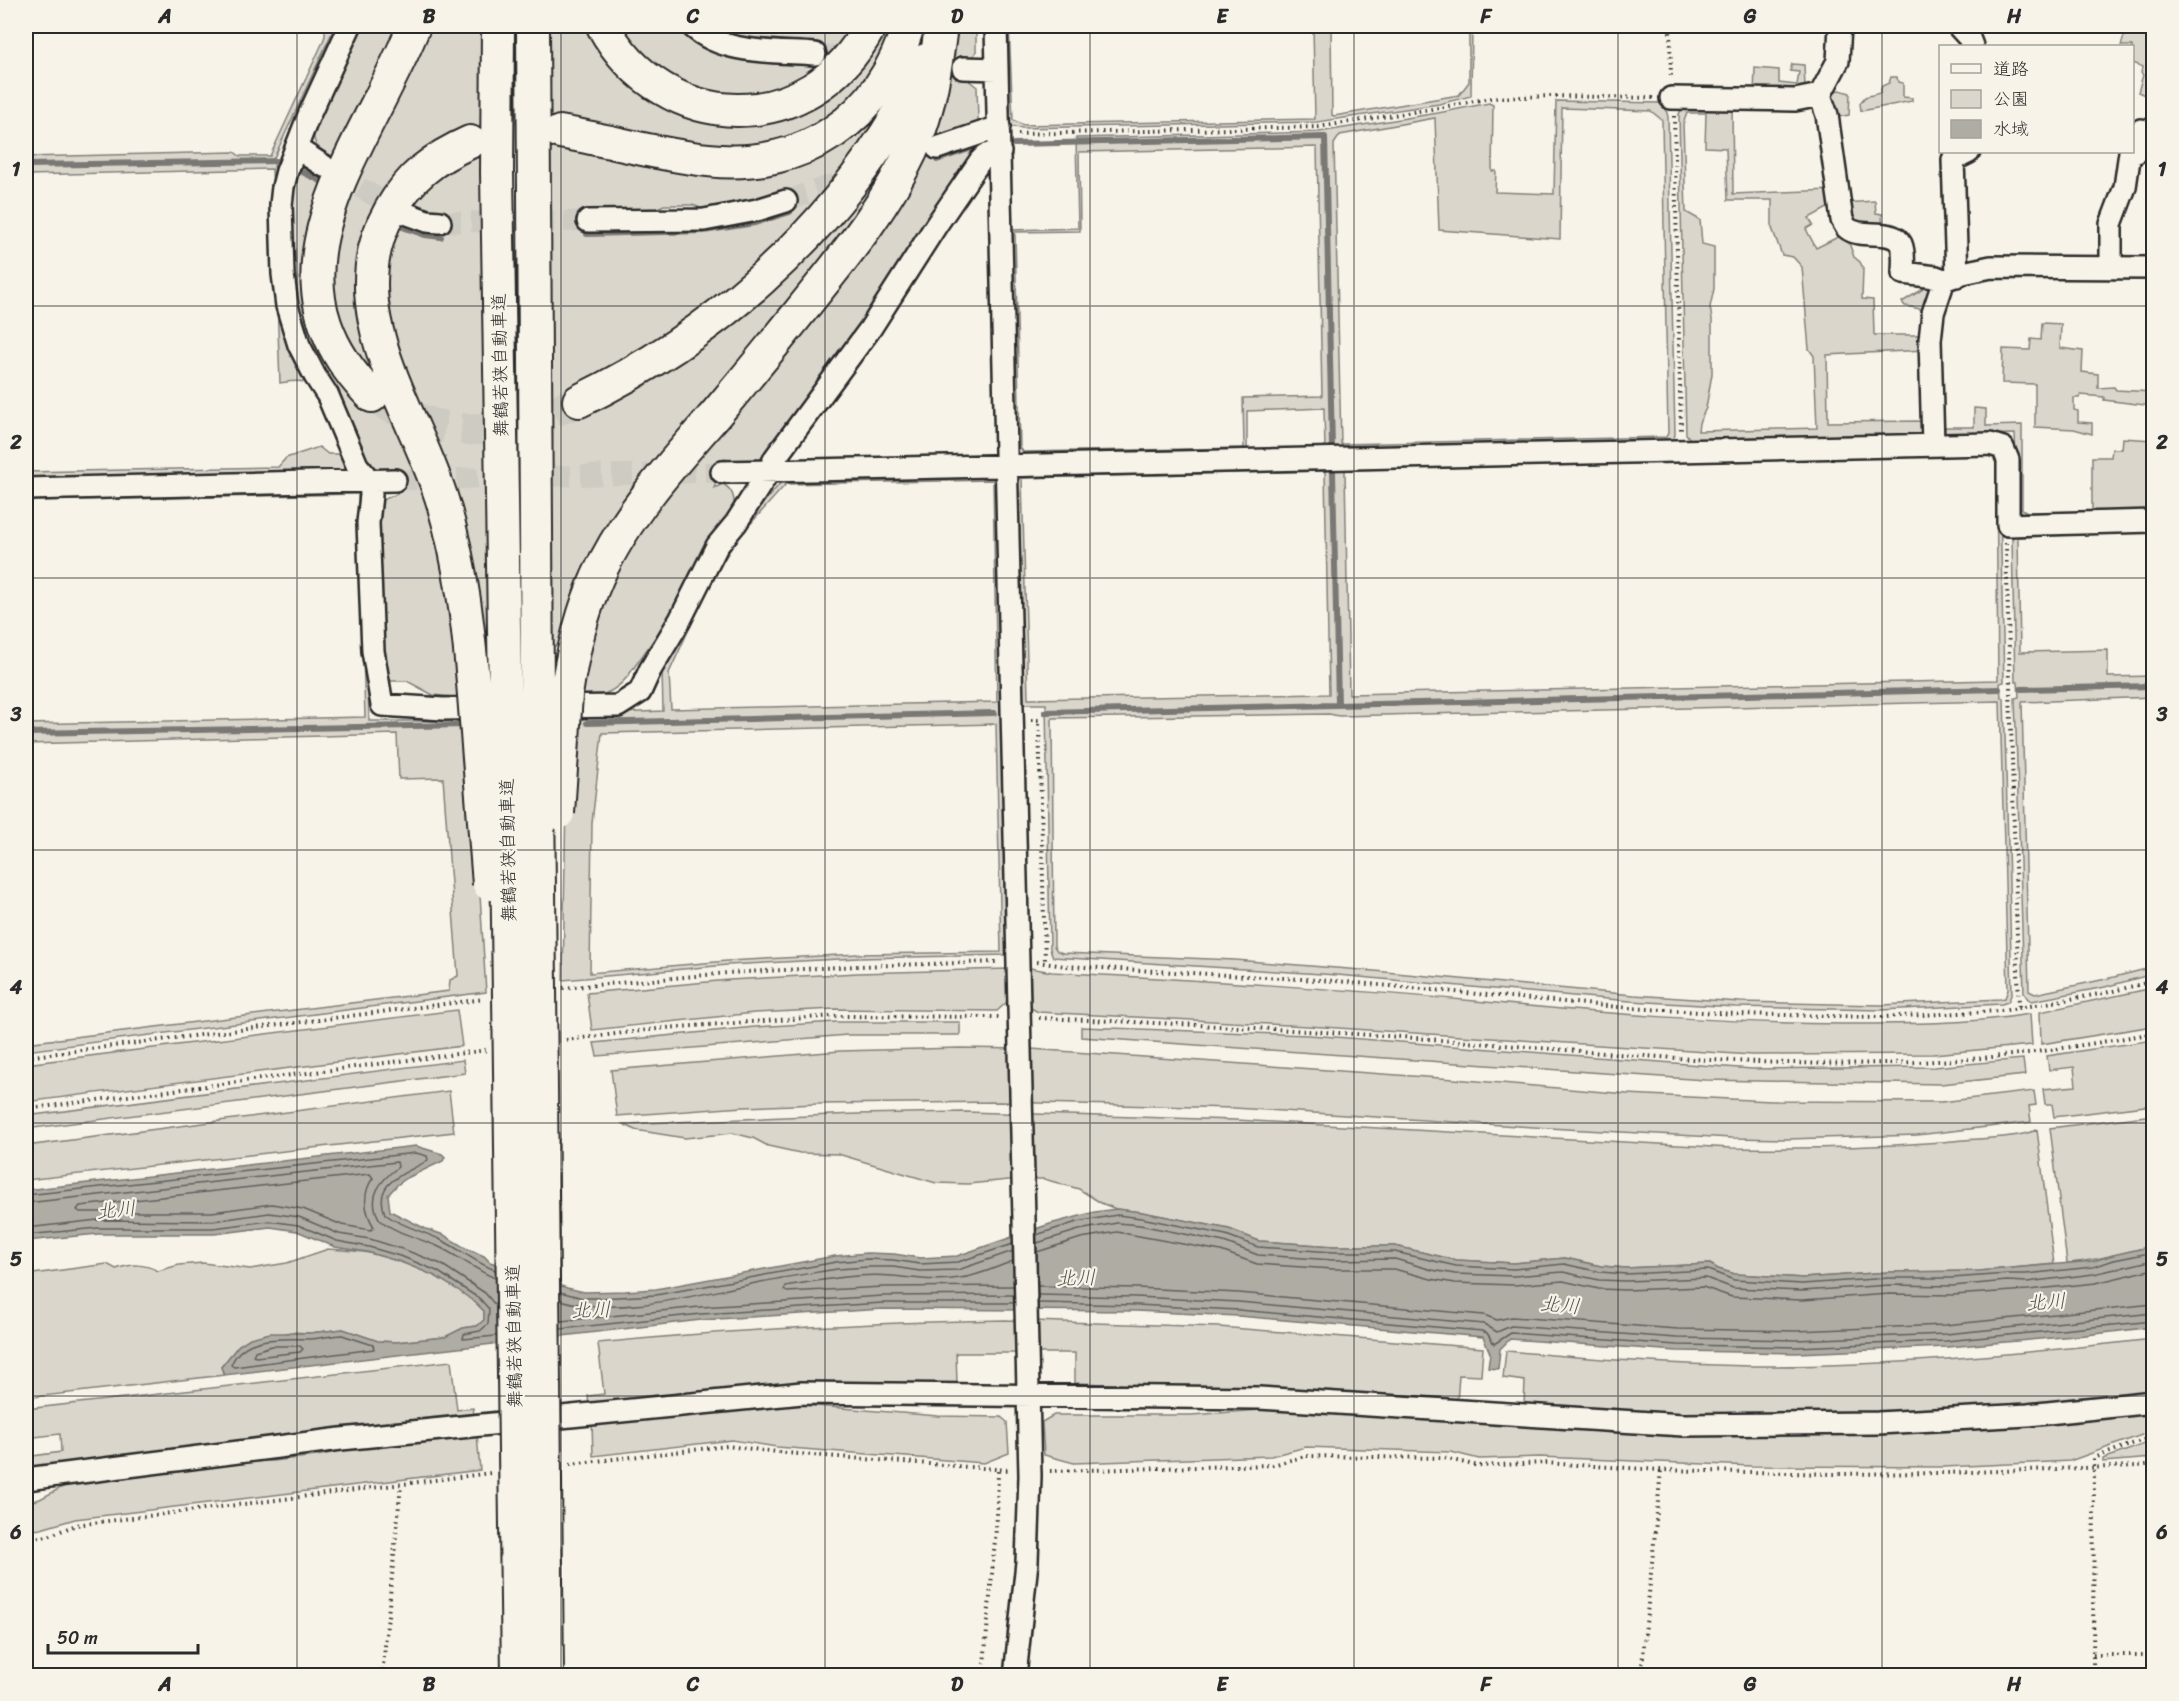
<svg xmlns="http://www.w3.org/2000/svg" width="2179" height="1701" font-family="Sriracha,'Klee One',sans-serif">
  <rect width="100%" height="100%" fill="#f7f3e8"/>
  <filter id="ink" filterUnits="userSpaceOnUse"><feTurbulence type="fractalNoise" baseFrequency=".0167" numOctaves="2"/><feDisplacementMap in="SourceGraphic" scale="12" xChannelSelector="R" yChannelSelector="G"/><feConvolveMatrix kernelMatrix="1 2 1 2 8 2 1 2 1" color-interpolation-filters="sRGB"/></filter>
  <g filter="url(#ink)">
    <!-- green -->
    <path fill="#dad6cc" stroke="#82807c" stroke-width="1.5" fill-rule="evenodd" d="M325,26H335L274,158L275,195L278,275L351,472L26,480V472L278,467L286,458L319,447L328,454H339L340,449C335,434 320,385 304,382C297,380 287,382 280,383L272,169L26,175V157L234,152L240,156H270L322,44L325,36Z
      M360,26H401L336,158C319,149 313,148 313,128L347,58Z
      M425,26H483L492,669L480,666C476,611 470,557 455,503C428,409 352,322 397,221L410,227L443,232L442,212L430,210L409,203C426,180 446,166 472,153L471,127C398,153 351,226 360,304C363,330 371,354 380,379L376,381C364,369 352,358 344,343C297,257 360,164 398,89C408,68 417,47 425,26Z
      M545,26H590L742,121L882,26H896L887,52L840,113L726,172L900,88L828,194L630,389L900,131L899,153L567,638L556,646L550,641ZM664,205H693L708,211L648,212Z
      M615,26H680L686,32L744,39L722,34L705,26H855L851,35L813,74L767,95L713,96L659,73Z
      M955,26H976V52L961,74L977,87L979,155L767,462L751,463L724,459L714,488L723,484C733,490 735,498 734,509L681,601L628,676C613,695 598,697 574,700L593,617L635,528L840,280Z
      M1005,26H1009L1013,120L1023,125L1315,119L1313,26H1331L1332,115L1334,116L1459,95L1469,82V26H1472L1471,96L1439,104L1317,122L1023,128L1012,127L1008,123Z
      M2127,26H2153V57L2147,82L2150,85L2147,96L2138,92L2143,75L2141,72L2143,67L2133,63L2132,46H2121Z
      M1792,64L1804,65L1805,88L1802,93L1754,94L1755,68L1779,70V83L1797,85L1799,72L1790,71Z
      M1891,77H1897L1898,82L1903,83V97L1912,98V101L1861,111L1860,103L1865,97L1880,93L1882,86L1889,83Z
      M1840,90L1850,93L1849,115L1832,118L1827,92Z
      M1556,101L1661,103L1666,109L1668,117L1675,435L1672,441L1325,450L1324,408L1247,411V452L1018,455L1012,230L1078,228L1076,138L1319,132L1438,113L1489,103L1493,105L1492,171H1496L1495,192L1554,194ZM1562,108L1651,111L1662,120L1668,433L1666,437L1341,444L1334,144L1340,135L1435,118L1439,230L1560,239ZM1317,147L1322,396L1243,398L1244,448L1023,452L1020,447L1015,232L1080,231L1079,152Z
      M1732,106L1733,194L1832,190L1833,205L1809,218L1813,225L1806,229L1816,248L1844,234L1847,237L1854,257L1860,262L1863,268L1862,299L1873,300L1874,335H1920L1925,350L1827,355L1828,422L1924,421L1922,433L1914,438L1697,442L1690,439L1686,434L1679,114L1683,107ZM1687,113H1706L1705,147L1726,148L1728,200H1772V228L1782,255L1793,257L1802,267L1809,349L1814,356L1817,428L1698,431L1699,423L1706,408L1712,374V319L1710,307L1714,289V247L1702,244L1700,220L1686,212L1683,124Z
      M295,164L327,180L306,292L378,385L435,513L464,698L433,695L407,681H391L386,678L373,523L380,501L397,494L393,472L368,468L302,343L285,222Z
      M1875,201L1876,213L1882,214L1883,232L1858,229L1844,203Z
      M1924,280L1933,281L1927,310C1919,310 1914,307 1905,306L1902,302L1923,289Z
      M2042,323L2061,324L2060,348L2083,351L2082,372L2098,374V388L2114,387L2116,390L2153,392V406L2104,400V397L2081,395L2079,398H2074V410L2078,411V422L2092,423V434L2074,429L2035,427V384L2002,383L2003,349L2030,350L2031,339L2041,340Z
      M1974,408L1986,409V426L2022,425V509L2027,512H2092V457H2111L2112,449H2122L2123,438L2153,440V513L2022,515L2018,510L2015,434L1947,435L1944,432L1945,427H1974Z
      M1985,451L1997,456L1999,462L2004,682L2000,683L2001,697L2004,698L2012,993L2008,1002L2002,1004L1881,1010L1736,1007L1630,1001L1337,975L1053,957L1050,949L1046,704H1023L1018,475ZM1985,455L1993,457L1996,463L1998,680L1349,694L1345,470ZM1325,471L1329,694L1028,699L1022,478ZM2000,701L2008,990L2005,998L2000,999L1882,1005L1740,1002L1634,995L1374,971L1235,960L1063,953L1057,951L1054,946L1052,718L1329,714L1339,716Z
      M998,475L1008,955L858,958L727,965L563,980L566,796L574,715L663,711L662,670L677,646L733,537L785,478ZM993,480L997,702L671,709L669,673L711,581L736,540L786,484ZM996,724L1001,952L858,954L727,961L590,973L592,823L602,733Z
      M361,490L363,495L369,721H441L469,717L486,992L26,1051V1043L449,991L450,980L458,976L443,778L399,779L397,734L26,744V724L365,717L358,494L26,501V497Z
      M2153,529V532L2018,537L2020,652L2108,650V677L2154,676L2153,697L2022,702L2029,991L2035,994L2106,979L2154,967L2153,974L2105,987L2032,1001L2028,999L2024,993L2015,698L2019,697L2018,682H2015L2012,538L2016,533Z
      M1030,968L1052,972C1193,980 1334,988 1475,1001C1598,1013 1720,1023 1844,1024C1905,1024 1969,1024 2030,1014L2032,1045L1933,1054L1752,1055L1308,1026L1038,1012L1031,1008Z
      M1008,969V1001L997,1011L835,1009L754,1013L592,1030L587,993L729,980L858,973Z
      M2153,988V1026L2041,1044L2040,1012Z
      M457,1010L462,1046L26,1102V1064Z
      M836,1022H960V1035H847L597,1056L594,1043L755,1027Z
      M1081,1027L1309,1035L1752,1069L1934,1067L2023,1059L2025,1075L1941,1084L1705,1080L1081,1037Z
      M2153,1040V1105L2054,1117L2052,1104H2045L2043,1089L2076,1086L2074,1067L2049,1070L2047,1056Z
      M960,1048L1031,1049L1454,1079L1627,1094L1771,1101L1941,1102L2034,1091L2036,1105L2029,1106L2031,1122L1917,1135L1788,1139L1732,1138L1566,1129L1234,1108L999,1102L818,1104L743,1107L617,1116L611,1070L840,1051Z
      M463,1060L465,1073L26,1129V1116Z
      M449,1091L454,1132L26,1180V1146Z
      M965,1112L1236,1120L1731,1148C1809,1149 1887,1147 1964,1140C1988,1138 2015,1138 2037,1130L2054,1264L1979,1271L1889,1272L1803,1278L1735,1274L1718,1269L1710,1264L1626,1268L1601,1266L1565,1258L1514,1263L1456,1260L1395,1246H1334L1259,1241L1229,1229L1142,1212L1116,1209L1101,1203L1079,1189L1044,1179H1019L968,1184L936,1183L838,1154L800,1153L768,1146L753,1138L733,1133L685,1138L635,1130L623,1124L856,1114Z
      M2153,1115V1246C2124,1252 2096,1261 2067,1263L2050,1128Z
      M328,1249C341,1250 356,1250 369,1253C409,1263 456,1280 484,1311V1320L477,1326L463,1328L445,1337L396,1342L378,1341L343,1329L310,1333L290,1332L239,1345L221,1367L224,1375L26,1398V1275L107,1264L116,1269C131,1264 143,1263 158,1271L179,1265L203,1263L250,1269L287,1263Z
      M1005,1320L1219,1327L1483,1348L1481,1376L1459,1375L1457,1403L1269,1389L1075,1383V1353H956L957,1383L802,1386L589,1406L588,1396L604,1394L598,1343C734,1329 869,1323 1005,1320Z
      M2153,1339V1392C2032,1405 1909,1415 1787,1415C1699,1415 1612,1411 1524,1406L1525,1381L1503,1378L1506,1351C1588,1358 1669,1365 1751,1366C1886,1367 2020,1354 2153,1339Z
      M451,1361L457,1410L473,1408L474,1418L26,1470V1457L61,1452L60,1434L26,1438V1409Z
      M804,1405L938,1416L1001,1417L1007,1422L1009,1453L984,1463L777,1447L732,1440L593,1456L592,1423L756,1407Z
      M1274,1409L1681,1434L2154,1412L2153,1431L2070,1461L1944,1467L1752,1466L1540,1457L1479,1459L1451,1452L1306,1447L1271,1456L1074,1463L1044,1455L1042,1422L1054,1415H1191Z
      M477,1435L480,1470L75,1519L41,1529L26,1531V1503L40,1499L72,1482L238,1461H272L317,1456L358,1447Z
      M2153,1441V1458L2103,1462V1459Z"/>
    <!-- water -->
    <path fill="#afaca4" stroke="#7a7874" stroke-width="1.5" d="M416,1146L442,1154L445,1157L443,1161L407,1178L397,1185L388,1195L390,1211L426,1229L444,1235L465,1248L484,1256L490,1262L567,1288L584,1292L625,1291L656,1289L835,1256L867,1253L894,1254L920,1258L957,1256L1050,1224L1095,1212L1116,1209L1142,1212L1229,1229L1259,1241L1334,1246H1395L1456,1260L1514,1263L1565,1258L1601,1266L1626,1268L1710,1264L1718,1269L1735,1274L1803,1278L1889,1272L1979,1271L2093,1261L2113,1255L2153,1246V1327L2086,1335L1947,1347L1796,1353L1677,1351L1510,1339L1500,1349L1498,1369L1488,1368L1490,1353L1483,1337L1238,1316L1136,1311L884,1309L701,1320L224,1375L221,1367L239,1345L250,1338L270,1333H310L343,1329L378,1341L396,1342L445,1337L463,1328L477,1326L484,1320V1311L477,1304L458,1290L435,1276L401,1262L367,1252L335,1247L297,1231L270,1227L214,1234H98L26,1241V1190Z"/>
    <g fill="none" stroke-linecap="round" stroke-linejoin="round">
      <!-- shore -->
      <path stroke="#605f5b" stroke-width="1.5" d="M370,1174L373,1178C362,1193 364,1211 374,1227L371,1230L342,1225L303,1209L272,1204L212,1212H80L77,1210L80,1206Z
        M26,1195L416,1153L427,1156L428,1160C407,1174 372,1180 385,1214C402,1227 423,1231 441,1240C460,1249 476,1263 495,1270
        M26,1203L397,1162L398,1167C380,1181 366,1197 380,1220C396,1233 418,1238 437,1246C457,1255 475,1270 495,1278
        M26,1228L98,1220L213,1221L269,1213L299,1217L339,1234L370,1239L405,1250L441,1264L485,1293L496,1306
        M26,1235L98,1228H213L269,1221L298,1225L337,1241L369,1247L403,1257L437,1271L480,1299L489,1309L488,1324L480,1331L464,1334L463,1339L496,1336
        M1036,1235L1077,1222L1117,1215L1141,1218L1226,1235L1258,1247L1333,1252H1395L1456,1266L1514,1269L1564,1264L1600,1272L1626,1274L1708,1270L1734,1280L1802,1284L1889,1278H1952L2007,1274H2026L2093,1267L2114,1260L2154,1252
        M1037,1243L1079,1230L1117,1223L1140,1225L1224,1242L1258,1255L1333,1260L1395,1259L1432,1270L1455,1274L1514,1276L1563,1272L1599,1280L1626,1281L1706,1278L1733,1288L1802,1291L1890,1285L1953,1286L2007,1281L2027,1282L2094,1274L2154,1260
        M1037,1252L1081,1238L1117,1232L1221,1251L1257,1264L1333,1269H1394L1431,1279L1455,1283L1514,1285L1563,1281L1599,1289L1626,1290L1703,1287L1732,1297L1802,1300L1890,1294L1953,1295L2028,1290L2096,1283L2154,1269
        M1013,1261C996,1267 979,1276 960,1278C937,1282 915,1278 892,1276C857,1273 821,1280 786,1286L784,1290L787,1292L883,1287L1014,1286
        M1038,1286L1137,1288L1239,1293L1484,1315L1497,1320L1512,1317L1678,1329L1796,1331L1945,1325L2154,1304
        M560,1292L583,1298H600L656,1295L836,1262L867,1259L893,1260L920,1264L958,1262L1013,1244
        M1038,1295L1136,1297L1239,1302L1484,1324L1497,1332L1511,1326L1677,1338L1796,1340L1946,1334L2154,1313
        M560,1300C617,1317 690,1296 747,1285C777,1278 807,1274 837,1269L868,1267H893L920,1271L958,1270L1013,1251
        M1038,1303L1136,1305L1238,1310L1482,1331L1487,1333L1494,1344L1511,1333L1677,1345L1796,1347L1946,1341L2154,1321
        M561,1321L700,1307L883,1296L1014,1295
        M561,1329L701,1314L883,1303H1014
        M342,1335L373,1345L374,1349L234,1367L231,1365C243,1334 283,1339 310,1339C320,1339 331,1335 342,1335Z
        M272,1346H300L303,1349L300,1352L256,1357L253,1356L255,1351Z"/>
      <!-- stream -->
      <path stroke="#7a7874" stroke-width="6" d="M1014,144L1325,137L1332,446
        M937,160L975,147
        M26,165L281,161
        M294,168L323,182
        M397,225L425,235L441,237
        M587,234L703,231L755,223L790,212
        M1333,472L1338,705
        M2021,689L2154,686
        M1045,712L1999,689
        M587,723L994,713
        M26,733L468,725"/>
      <!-- minor-tunnel -->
      <path stroke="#cecbc2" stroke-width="21" stroke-dasharray="21 10" stroke-linecap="butt" d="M815,54L963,68
        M333,172L404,213
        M786,201L911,157
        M440,222L588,221
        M395,480L722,472"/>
      <!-- highway-tunnel -->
      <path stroke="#cecbc2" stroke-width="32" stroke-dasharray="32 16" stroke-linecap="butt" d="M372,396C448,444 500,435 579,401"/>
      <!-- minor casing -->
      <g stroke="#2b2b2b" stroke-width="26">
        <path id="minor" d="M350,26L309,115L287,171L283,187L281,205L283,274L287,306L299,345L315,376L328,396L357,465L370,481L371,495L368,523L373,651L382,705L443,709L489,708
          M692,26C723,55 776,51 815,54
          M996,26L1030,1476L1027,1562L1015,1676
          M1958,26L1969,38L1972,46
          M963,68L997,69
          M1820,95L1827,115L1842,220C1844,223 1845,226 1847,228C1861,240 1892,227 1901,244C1905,253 1903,264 1903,273L1936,277L1944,280
          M1671,98L1795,100L1820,95L1838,61L1840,26
          M296,148L324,166
          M937,148L999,127
          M2132,152H2137L2141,130L2154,133
          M405,213L427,221L440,222
          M588,221L704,220L757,210L786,201
          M2111,267V224L2125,187L2130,152
          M1957,276L1953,160L1969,152
          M1933,445L1930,340L1933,313L1944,280L1963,273L1991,267L2154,268
          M722,472L1990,444L2003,448L2008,460V525L2154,521
          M26,489L395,480
          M553,707L618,706L640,692L650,670L680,620L717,546L736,523L769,471L775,458L870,329L937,224L980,161L986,155L1000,152
          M26,1479L341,1439L802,1393L1259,1398L1683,1425L1878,1423L2028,1415L2154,1402"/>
      </g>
      <!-- highway casing -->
      <g stroke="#2b2b2b" stroke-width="36">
        <path id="highway" d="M498,26L497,172L505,694
          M533,26L537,694
          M603,26C664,136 810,140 870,26
          M560,132C609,140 658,155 708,160C804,171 881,118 908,26
          M470,142C434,158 410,176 390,211C334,308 416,412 443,503C462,566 469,631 474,695
          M372,396C249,273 365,150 414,26
          M579,401C711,337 824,239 899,113C909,96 917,77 926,60
          M566,695C572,654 581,614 598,576C626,515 671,465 715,415C747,377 779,338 810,299C849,251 889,201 914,145C930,107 936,66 941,26"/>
      </g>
      <!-- path -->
      <path stroke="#2b2b2b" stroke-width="4" stroke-dasharray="1.5 4.5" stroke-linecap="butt" d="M1670,26L1671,79
        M1674,116L1681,432
        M1018,134L1318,127L1438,108L1490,98L1553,96L1653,98
        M2006,543L2019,1008
        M1031,720H1039L1045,962
        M1037,962L1065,966L1336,981L1629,1008L1736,1014L1881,1017L2001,1011L2105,993L2154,981
        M563,988L728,973L858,966L998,962
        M1039,1018C1164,1023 1289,1029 1415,1038C1603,1052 1792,1074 1981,1058C2039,1053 2096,1043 2154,1033
        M566,1040L665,1028L835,1016L1001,1017
        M26,1057L484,999
        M26,1109L487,1050
        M570,1464L727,1446L786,1453L1008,1470
        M1050,1471L1273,1465L1305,1456L1444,1458L1478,1466L1544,1463L1661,1470L1834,1474L1944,1473L2138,1466L2154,1464
        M26,1539L48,1536L76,1525L491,1473
        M2093,1655H2154
        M382,1676L401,1485
        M983,1676L997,1517L998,1470
        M1641,1676L1661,1470
        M2093,1676L2094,1458L2154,1436"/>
      <!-- minor -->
      <use href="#minor" stroke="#f7f3e8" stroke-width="21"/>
      <!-- highway -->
      <use href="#highway" stroke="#f7f3e8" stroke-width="32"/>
      <!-- highway-bridge casing -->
      <g stroke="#2b2b2b" stroke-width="36" stroke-linecap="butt">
        <path id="highway-bridge" d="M505,694L518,1676
          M537,694L547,1676
          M474,695L489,884
          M558,813L566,695"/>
      </g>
      <!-- highway-bridge -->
      <use href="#highway-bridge" stroke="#f7f3e8" stroke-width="32"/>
    </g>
  </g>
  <!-- grid -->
  <path fill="none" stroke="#2b2b2b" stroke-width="1.5" stroke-opacity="0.55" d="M297,26V1676M561,26V1676M825,26V1676M1090,26V1676M1354,26V1676M1618,26V1676M1882,26V1676M26,306H2154M26,578H2154M26,850H2154M26,1123H2154M26,1396H2154"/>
  <g text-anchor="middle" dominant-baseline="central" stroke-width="4.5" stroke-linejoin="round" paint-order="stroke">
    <!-- street labels -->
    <g font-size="18" fill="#2b2b2b" stroke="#f7f3e8">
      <text transform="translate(500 365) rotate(-91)">舞鶴若狭自動車道</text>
      <text transform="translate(508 850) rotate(-91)">舞鶴若狭自動車道</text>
      <text transform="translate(514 1336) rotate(-91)">舞鶴若狭自動車道</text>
    </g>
    <!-- water labels -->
    <g font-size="20" font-style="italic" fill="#53524f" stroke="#f7f3e8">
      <text transform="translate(116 1210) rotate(-6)">北川</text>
      <text transform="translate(1076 1278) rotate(-2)">北川</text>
      <text transform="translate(2046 1302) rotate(-4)">北川</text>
      <text transform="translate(1560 1305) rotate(5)">北川</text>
      <text transform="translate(591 1310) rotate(-2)">北川</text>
    </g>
  </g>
  <!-- margin -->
  <rect width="2179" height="1701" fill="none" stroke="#f7f3e8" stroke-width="66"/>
  <!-- legend -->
  <rect x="1939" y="45" width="195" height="108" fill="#f7f3e8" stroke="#a5a39c" stroke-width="1.5"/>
  <rect x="1951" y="64" width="30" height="9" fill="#f7f3e8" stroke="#a5a39c" stroke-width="1.5"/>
  <text x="1993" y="75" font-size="18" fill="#2b2b2b">道路</text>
  <rect x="1951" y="90" width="30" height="18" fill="#dad6cc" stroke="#a5a39c" stroke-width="1.5"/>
  <text x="1993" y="105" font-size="18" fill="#2b2b2b">公園</text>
  <rect x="1951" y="120" width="30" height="18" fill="#afaca4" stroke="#a5a39c" stroke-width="1.5"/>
  <text x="1993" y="135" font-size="18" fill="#2b2b2b">水域</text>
  <!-- scale -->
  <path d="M48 1644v9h150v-9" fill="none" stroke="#2b2b2b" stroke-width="3"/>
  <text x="57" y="1644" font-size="18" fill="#2b2b2b" stroke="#f7f3e8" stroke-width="4.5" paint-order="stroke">50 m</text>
  <rect x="33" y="33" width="2113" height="1635" fill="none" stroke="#2b2b2b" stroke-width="2"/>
  <g font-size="20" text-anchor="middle" font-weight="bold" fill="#2b2b2b">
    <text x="165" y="23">A</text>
    <text x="429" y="23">B</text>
    <text x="693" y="23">C</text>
    <text x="957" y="23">D</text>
    <text x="1222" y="23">E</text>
    <text x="1486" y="23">F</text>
    <text x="1750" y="23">G</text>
    <text x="2014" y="23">H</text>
    <text x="16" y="176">1</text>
    <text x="2162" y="176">1</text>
    <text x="16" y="449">2</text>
    <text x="2162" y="449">2</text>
    <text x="16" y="721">3</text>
    <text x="2162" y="721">3</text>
    <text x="16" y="994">4</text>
    <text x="2162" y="994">4</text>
    <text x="16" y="1266">5</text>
    <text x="2162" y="1266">5</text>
    <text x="16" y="1539">6</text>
    <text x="2162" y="1539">6</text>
    <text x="165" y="1691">A</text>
    <text x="429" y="1691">B</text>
    <text x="693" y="1691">C</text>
    <text x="957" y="1691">D</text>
    <text x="1222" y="1691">E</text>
    <text x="1486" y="1691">F</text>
    <text x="1750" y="1691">G</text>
    <text x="2014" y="1691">H</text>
  </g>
</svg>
